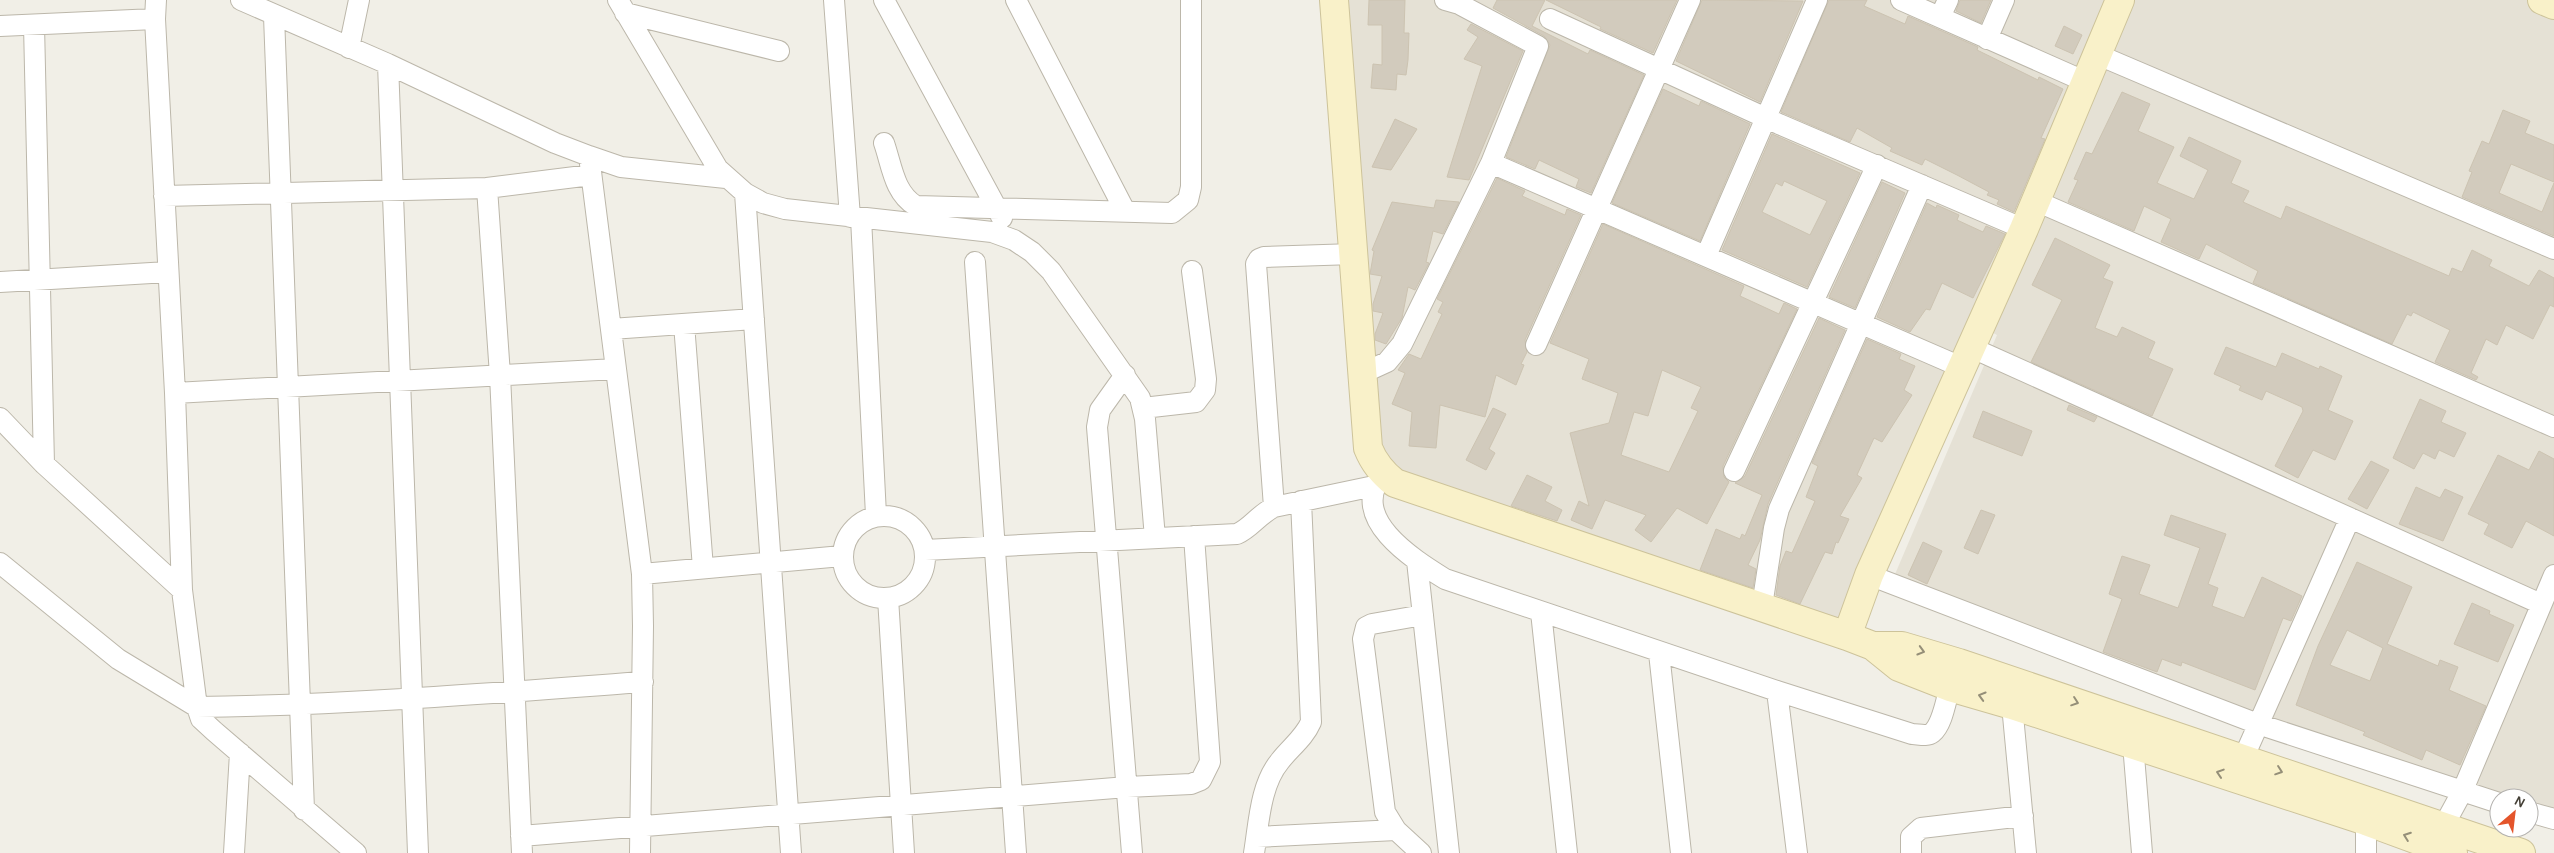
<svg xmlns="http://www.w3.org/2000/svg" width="2554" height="853" font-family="Karla,sans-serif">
  <rect width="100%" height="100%" fill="#f1efe7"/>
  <!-- residential -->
  <path fill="#e5e1d5" d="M1347,0H2554V813L2529,806V798H2500L1890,586L1997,335L1977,324L1841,633L1377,481Z"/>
  <!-- building -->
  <path fill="#d2cbbd" stroke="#ccc3b1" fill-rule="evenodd" d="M1369,0H1405L1404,33H1409L1408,60L1406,75L1397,74L1396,90L1371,88L1373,64L1382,65V25H1368Z
    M1497,0H1545L1532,26L1588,54L1590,50L1644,75L1591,193L1576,187L1579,179L1539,160L1535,169L1506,157L1550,45L1544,36L1493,8Z
    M1546,0H1677L1653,53L1600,29L1601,27Z
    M1702,0L1803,1L1760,102L1676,61Z
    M1829,0H1867L1864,6L1905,24L1908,16L1978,47L1977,50L2038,80L2039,77L2063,89L2041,138L2045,139L2014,212L1997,204L1999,200L1987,195L1989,192L1957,175L1925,159L1922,165L1890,151L1892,148L1857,128L1850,142L1781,112Z
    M1960,0H1991L1981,23L1956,11Z
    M1471,24L1523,51L1469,180L1447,177L1482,66L1464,59L1478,37L1467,30Z
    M2064,26L2082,35L2073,54L2055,46Z
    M1663,89L1699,106L1701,101L1750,124L1700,241L1612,203Z
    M2122,92L2150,104L2138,131L2174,147L2157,183L2194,199L2208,170L2180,156L2189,137L2241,161L2231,183L2249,191L2243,202L2281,219L2286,206L2449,276L2452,268L2462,272L2472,250L2492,260L2489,266L2529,286L2539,270L2554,278V307L2550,305L2533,339L2506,325L2497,345L2486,339L2471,373L2478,377L2476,380L2435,362L2450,330L2413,312L2411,316L2407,314L2392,344L2253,283L2258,271L2206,244L2199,259L2161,242L2171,219L2144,206L2134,231L2068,202L2078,180L2074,179L2086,152L2092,154Z
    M2503,110L2530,121L2525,133L2554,145V182L2511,164L2499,193L2542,212L2554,183V236L2462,197L2472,172L2469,171L2482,141L2489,144Z
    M1395,119L1417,129L1391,170L1372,167Z
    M1772,134L1860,173L1807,287L1722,250ZM1784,181L1827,201L1810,235L1762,212L1776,183L1782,186Z
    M1497,178L1525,191L1522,196L1565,215L1567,209L1581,215L1525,340L1527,352L1521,364L1524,365L1516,385L1496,375L1485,417L1440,405L1436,448L1409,446L1412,412L1392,404L1405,373L1398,370L1409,354L1421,359L1442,314L1438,312L1443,302L1437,299Z
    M1882,182L1905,193L1855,308L1829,297Z
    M1436,200L1459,202L1443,234L1433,231L1426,262L1429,263L1415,290L1408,287L1402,318L1386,344L1375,340V334L1383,313L1373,311V304L1382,276L1370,274L1374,251L1372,250L1392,202L1434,208Z
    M1927,203L1936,208L1937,205L1959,215L1957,220L1983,232L1986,226L2005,234L1973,298L1942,283L1930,310L1926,309L1910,332L1877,317Z
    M1603,224L1744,286L1740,296L1779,314L1784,303L1797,309L1723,466L1724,477L1729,482L1707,524L1677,508L1651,542L1635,530L1646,515L1605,500L1592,529L1571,520L1579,501L1589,506L1570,433L1609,423L1618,393L1582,379L1589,359L1550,343ZM1662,370L1701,387L1691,408L1698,411L1669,472L1621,455L1634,412L1648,416Z
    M2055,238L2110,265L2103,278L2113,282L2095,328L2117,337L2122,327L2155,342L2148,358L2173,369L2152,416L2031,362L2062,300L2032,285Z
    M1819,318L1845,330L1768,504L1760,540L1748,565L1756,569L1753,588L1700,570L1716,529L1740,539L1742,534L1745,536L1762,495L1735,483L1745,476Z
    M1867,339L1901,354L1899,359L1915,366L1904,390L1912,395L1882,442L1874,438L1857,475L1862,478L1840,516L1849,519L1838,543L1836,542L1832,554L1825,552L1800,604L1776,595L1780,566L1786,551L1792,553L1815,501L1806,497L1818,466L1812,463Z
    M2226,347L2276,367L2282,353L2319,369L2320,366L2342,376L2328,410L2353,421L2335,460L2313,450L2298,478L2275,466L2303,411L2302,407L2266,391L2262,400L2239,390L2241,386L2214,374Z
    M2420,399L2446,411L2441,422L2466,433L2454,457L2439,450L2435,459L2423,453L2414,469L2393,458Z
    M2069,405L2097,417L2094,422L2067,410Z
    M1493,408L1506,414L1489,449L1495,453L1486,470L1466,460Z
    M1983,411L2032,431L2022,456L1973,437Z
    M2539,451L2554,459V536L2526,521L2512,548L2484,534L2489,524L2468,514L2498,455L2529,470Z
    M2371,461L2389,470L2367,509L2348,499Z
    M1527,475L1552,487L1545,501L1562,510L1557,521L1511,506Z
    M2416,487L2440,498L2445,489L2463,497L2443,541L2399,524Z
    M1981,510L1995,515L1978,554L1964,548Z
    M2171,515L2226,534L2208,584L2218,588L2212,606L2244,618L2262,577L2302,596L2291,621L2283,618L2255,690L2182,662L2181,666L2162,659L2157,672L2103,652L2122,599L2109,594L2122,556L2150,565L2139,594L2178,608L2200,548L2164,535Z
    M1923,542L1942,551L1927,584L1908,575Z
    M2357,562L2412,587L2387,644L2438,666L2440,660L2458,667L2449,690L2486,706L2460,765L2426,750L2422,760L2363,735L2365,732L2296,705L2318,646ZM2347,630L2383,648L2370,681L2330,665Z
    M2472,603L2490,611L2489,614L2514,625L2498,662L2454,644Z"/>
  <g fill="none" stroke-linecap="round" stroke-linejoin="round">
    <!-- street casing -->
    <g stroke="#bcb7aa" stroke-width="22">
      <path id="street" d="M156,0L155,19L175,393L182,590L197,707C346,705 494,693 643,682
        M241,0L388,64L555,143L589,156L621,167L726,178
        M618,0L718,169L745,193L763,203L785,209L992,232L1014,240L1032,252L1051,271L1140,398L1145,419L1155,538
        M834,0L850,217
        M884,0L1002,218
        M1016,0L1125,211
        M1901,0L2084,81
        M625,13L779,51
        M274,16L304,810
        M1940,17L1948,0
        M1550,19L1779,124L2024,229
        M34,25L44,464
        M0,26L155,19
        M1987,39L2004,0
        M349,48L359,0
        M2096,54L2554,249
        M388,64L418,853
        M884,143C892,166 894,193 916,206L1172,213L1188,200L1191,187V0
        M589,156L642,574L643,626L640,853
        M1491,163L1961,367
        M487,188L591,175
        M745,193L791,853
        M164,196L487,188L500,375L522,853
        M2036,201L2554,427
        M861,218L876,515
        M1706,256L1817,0
        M975,262L1016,853
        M0,282L168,272
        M684,324L703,568
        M611,329L754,319
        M1536,345L1690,0
        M1970,347L2541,604
        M1363,373L1387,362L1402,344L1491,163L1538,46L1459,4L1445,0
        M1125,375L1100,410L1097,427L1132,853
        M175,393L616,369
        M1143,408L1196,402L1205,390L1206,379L1192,271
        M0,418L44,464L182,590
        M1734,471L1877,165
        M1383,474C1347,518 1413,559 1445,579L1777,691L1797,853
        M1274,507L1256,264L1259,259L1264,257L1354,254
        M843 557a41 41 0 1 1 82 0a41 41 0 1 1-82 0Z
        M925,550L1237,534C1251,528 1258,515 1274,507L1374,486
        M1417,561L1449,853
        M0,563L118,659L197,707L201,719L214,731L356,853
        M642,574L842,556
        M1869,575L2258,724L2499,803
        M888,598L904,853
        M1762,606L1774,528L1779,509L1922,185
        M1541,612L1567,853
        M1659,653L1681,853
        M1777,691L1912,734C1918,734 1927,737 1932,733C1943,724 1946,699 1950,687
        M2012,705L2026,853
        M2133,744L2142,853
        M2243,759L2350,518
        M2529,812L2554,819
        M2443,827L2462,792L2554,575
        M521,836L1127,787L1191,784L1201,780L1210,762L1194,536
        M1257,837L1396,830
        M234,853L240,753
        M1254,853C1259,823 1260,785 1280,761C1291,747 1304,738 1311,722L1301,501
        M1421,853L1396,830L1385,812L1363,639L1366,627L1372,624L1423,615
        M1911,853V837L1921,828L2023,816
        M2366,853V821"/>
    </g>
    <!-- secondary casing -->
    <g stroke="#cdc39a" stroke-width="30">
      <path id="secondary" d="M1334,0L1368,448C1374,463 1382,473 1395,483L1847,636
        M2120,0L2024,229L1869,575L1847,636L1873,646L1899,667L1950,687L2012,705L2366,821L2453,853
        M2542,0L2554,5
        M1873,646H1902L1959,663L2521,853"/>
    </g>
    <!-- street -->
    <use href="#street" stroke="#fff" stroke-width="20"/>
    <!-- secondary -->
    <use href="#secondary" stroke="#f9f1c9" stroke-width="28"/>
  </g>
  <!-- one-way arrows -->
  <defs><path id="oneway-chevron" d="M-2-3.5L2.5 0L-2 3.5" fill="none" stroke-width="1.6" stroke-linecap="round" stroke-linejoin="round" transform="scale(1.25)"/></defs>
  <g stroke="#958f78">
    <use href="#oneway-chevron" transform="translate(1921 651) rotate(16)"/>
    <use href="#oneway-chevron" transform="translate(1982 696) rotate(-164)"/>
    <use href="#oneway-chevron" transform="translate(2075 702) rotate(19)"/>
    <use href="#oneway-chevron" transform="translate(2279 771) rotate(19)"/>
    <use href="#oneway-chevron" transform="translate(2220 773) rotate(-162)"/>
    <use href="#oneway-chevron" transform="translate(2407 836) rotate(-160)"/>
  </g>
  <!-- north arrow -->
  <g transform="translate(2514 813) rotate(28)"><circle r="24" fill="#ffffff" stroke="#b4b2af"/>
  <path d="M0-4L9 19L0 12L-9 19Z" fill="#e4552b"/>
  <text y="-8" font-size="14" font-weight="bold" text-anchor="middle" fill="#443f36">N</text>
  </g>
</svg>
